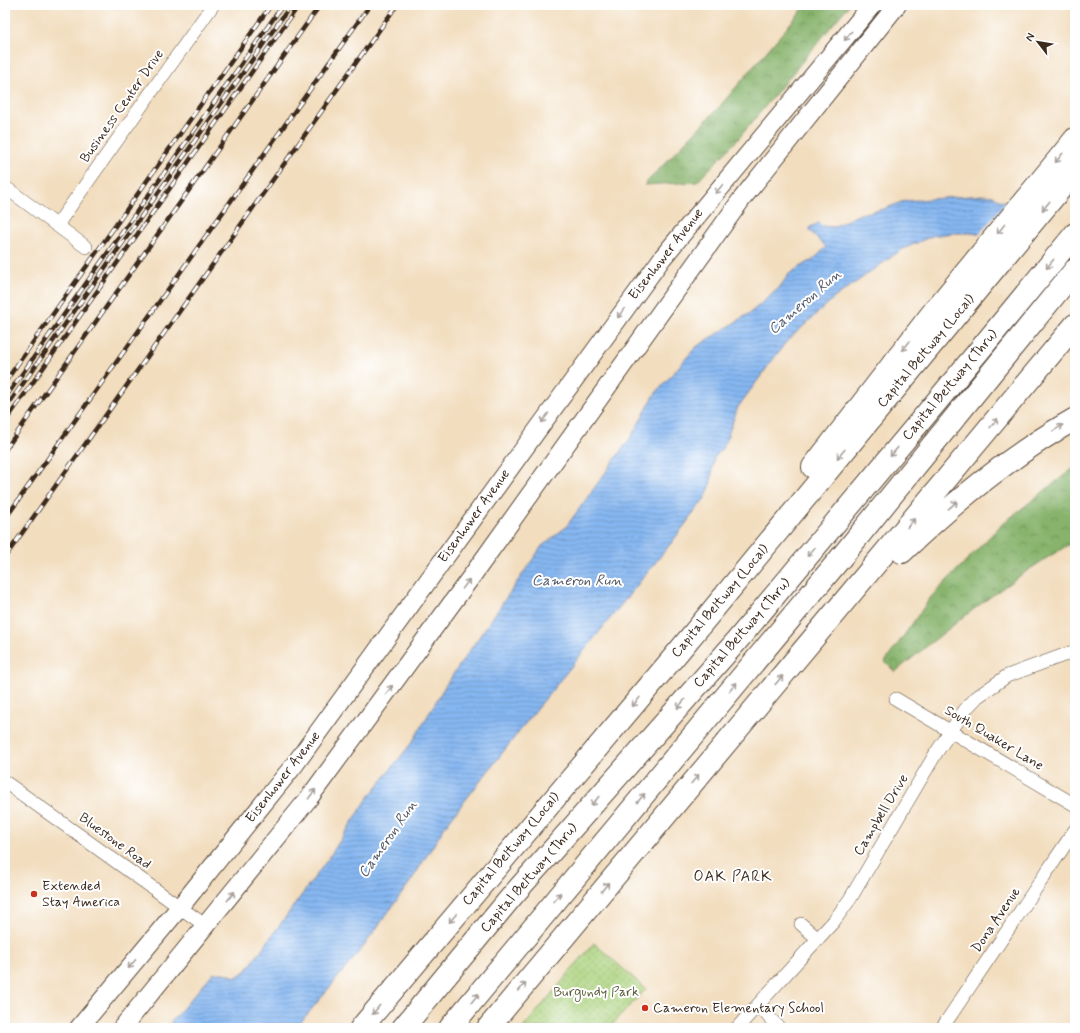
<svg xmlns="http://www.w3.org/2000/svg" width="1080" height="1033" font-family="Mynerve,sans-serif">
  <defs>
    <pattern id="forest-crowns" width="20" height="18" patternUnits="userSpaceOnUse"><rect width="20" height="18" fill="#87b36c"/><path d="M2 6a3 3 0 1 1 6 0M12 15a3 3 0 1 1 6 0" fill="none" stroke="#709258"/></pattern>
    <pattern id="park-dots" width="8" height="8" patternUnits="userSpaceOnUse"><rect width="8" height="8" fill="#aad17c"/><path d="M2 2h.1M6 6h.1" fill="none" stroke="#8caa65" stroke-width="1.8" stroke-linecap="round"/></pattern>
    <pattern id="water-rules" width="6" height="5" patternUnits="userSpaceOnUse"><rect width="6" height="5" fill="#86b7f2"/><path d="M0 2.5h6" fill="none" stroke="#6f95c3"/></pattern>
  </defs>
  <rect width="100%" height="100%" fill="#fff"/>
  <filter id="ink" filterUnits="userSpaceOnUse"><feTurbulence type="fractalNoise" baseFrequency=".025" numOctaves="2"/><feDisplacementMap in="SourceGraphic" scale="8" xChannelSelector="R" yChannelSelector="G"/><feConvolveMatrix kernelMatrix="1 2 1 2 8 2 1 2 1" color-interpolation-filters="sRGB"/></filter>
  <filter id="wash" filterUnits="userSpaceOnUse"><feTurbulence type="fractalNoise" baseFrequency=".012" numOctaves="4" result="noise"/><feDisplacementMap in="SourceGraphic" scale="16" xChannelSelector="R" yChannelSelector="G"/><feGaussianBlur stdDeviation="0.9" result="paint"/><feColorMatrix in="noise" values="0 0 0 0 0 0 0 0 0 0 0 0 0 0 0 0 0 1.4 0 .05"/><feComposite in="paint" operator="in"/></filter>
  <g filter="url(#wash)">
    <rect width="100%" height="100%" fill="#f2ddbe"/>
    <!-- forest -->
    <path fill="url(#forest-crowns)" stroke="#616e45" d="M806,5H849L739,138L697,182L644,185L720,106Z
      M1075,467V541C1010,578 953,625 895,672L885,662L931,597L1002,524Z"/>
    <!-- park -->
    <path fill="url(#park-dots)" stroke="#727e4d" d="M594,943L646,989L609,1028H523Z"/>
    <!-- water -->
    <path fill="url(#water-rules)" stroke="#607088" d="M983,195L994,196L999,200L1033,206L1008,238L971,233H952L932,236L901,250L834,298L786,342L738,407L724,446L714,458L710,487L705,498L672,542L528,720L446,825L411,881L363,947L296,1028H166L213,973H225L236,977L246,971L328,859L368,798L413,741L445,686L542,546L566,527L631,437L655,394L696,347L750,313L779,288L789,274L801,266L813,260L826,247L810,231V227L819,223L822,226L833,227L860,214L884,209L904,201Z"/>
    <!-- pier -->
    <path fill="#f2ddbe" d="M1008,199L1034,204L1070,228H1075V262L1053,258L1008,240L978,236Z"/>
  </g>
  <g filter="url(#ink)">
    <g fill="none" stroke-linecap="round" stroke-linejoin="round">
      <!-- street casing -->
      <g stroke="#564536" stroke-width="14">
        <path id="street" d="M5,187L86,247
          M57,225L213,5
          M896,699L1075,805
          M5,782L206,926
          M801,924L818,939
          M758,1005L779,1028
          M737,1028L834,921L850,899L936,753L965,710L977,697L1007,676L1075,651
          M942,1028L1075,830"/>
      </g>
      <!-- secondary casing -->
      <g stroke="#564536" stroke-width="20">
        <path id="secondary" d="M79,1028L180,907L295,764L663,257L872,5
          M122,1028L309,798L474,573L741,200L897,5"/>
      </g>
      <!-- highway casing -->
      <g stroke="#564536" stroke-width="24">
        <path id="highway" d="M813,467L930,316L1075,139
          M902,552C955,501 1011,455 1075,419
          M361,1028L679,651L1075,171
          M403,1028L513,895L735,643L978,352L1075,234
          M450,1028L839,560L1075,270
          M488,1028L1075,325"/>
      </g>
      <!-- street -->
      <use href="#street" stroke="#fff" stroke-width="13"/>
      <!-- secondary -->
      <use href="#secondary" stroke="#fff" stroke-width="18"/>
      <!-- highway -->
      <use href="#highway" stroke="#fff" stroke-width="22"/>
      <!-- rail casing -->
      <g stroke="#3b2a1e" stroke-width="4.5">
        <path id="rail" d="M5,382L271,5
          M5,398L283,5
          M5,409L291,5
          M5,422L299,5
          M5,450L320,5
          M5,519L370,5
          M5,557L397,5"/>
      </g>
      <!-- rail -->
      <use href="#rail" stroke="#fff" stroke-width="3" stroke-dasharray="9" stroke-linecap="butt"/>
    </g>
    <!-- one-way arrows -->
    <defs><path id="oneway-shaft" d="M-6 0H5M1.5-3L5.5 0L1.5 3" fill="none" stroke-width="1.6" stroke-linecap="round" stroke-linejoin="round"/></defs>
    <g stroke="#a79f9a">
      <use href="#oneway-shaft" transform="translate(848 36) rotate(128)"/>
      <use href="#oneway-shaft" transform="translate(1059 158) rotate(129)"/>
      <use href="#oneway-shaft" transform="translate(719 189) rotate(130)"/>
      <use href="#oneway-shaft" transform="translate(1046 206) rotate(129)"/>
      <use href="#oneway-shaft" transform="translate(1001 229) rotate(129)"/>
      <use href="#oneway-shaft" transform="translate(1050 264) rotate(129)"/>
      <use href="#oneway-shaft" transform="translate(621 313) rotate(126)"/>
      <use href="#oneway-shaft" transform="translate(906 346) rotate(128)"/>
      <use href="#oneway-shaft" transform="translate(545 418) rotate(126)"/>
      <use href="#oneway-shaft" transform="translate(994 423) rotate(-50)"/>
      <use href="#oneway-shaft" transform="translate(1058 428) rotate(-31)"/>
      <use href="#oneway-shaft" transform="translate(894 452) rotate(130)"/>
      <use href="#oneway-shaft" transform="translate(841 454) rotate(130)"/>
      <use href="#oneway-shaft" transform="translate(953 505) rotate(-41)"/>
      <use href="#oneway-shaft" transform="translate(911 523) rotate(-50)"/>
      <use href="#oneway-shaft" transform="translate(811 552) rotate(130)"/>
      <use href="#oneway-shaft" transform="translate(466 584) rotate(-54)"/>
      <use href="#oneway-shaft" transform="translate(779 680) rotate(-50)"/>
      <use href="#oneway-shaft" transform="translate(733 687) rotate(-50)"/>
      <use href="#oneway-shaft" transform="translate(389 690) rotate(-54)"/>
      <use href="#oneway-shaft" transform="translate(636 702) rotate(130)"/>
      <use href="#oneway-shaft" transform="translate(681 704) rotate(131)"/>
      <use href="#oneway-shaft" transform="translate(695 779) rotate(-50)"/>
      <use href="#oneway-shaft" transform="translate(312 794) rotate(-53)"/>
      <use href="#oneway-shaft" transform="translate(641 798) rotate(-50)"/>
      <use href="#oneway-shaft" transform="translate(595 801) rotate(131)"/>
      <use href="#oneway-shaft" transform="translate(605 887) rotate(-51)"/>
      <use href="#oneway-shaft" transform="translate(231 896) rotate(-51)"/>
      <use href="#oneway-shaft" transform="translate(557 897) rotate(-50)"/>
      <use href="#oneway-shaft" transform="translate(453 918) rotate(130)"/>
      <use href="#oneway-shaft" transform="translate(132 964) rotate(130)"/>
      <use href="#oneway-shaft" transform="translate(522 987) rotate(-50)"/>
      <use href="#oneway-shaft" transform="translate(475 998) rotate(-51)"/>
      <use href="#oneway-shaft" transform="translate(376 1010) rotate(129)"/>
    </g>
  </g>
  <!-- markers -->
  <g fill="#c8321e" stroke="#fff" stroke-width="1.5">
    <circle cx="34" cy="894" r="4"/>
    <circle cx="645" cy="1008" r="4"/>
  </g>
  <g text-anchor="middle" dominant-baseline="central" stroke-width="4" stroke-linejoin="round" paint-order="stroke">
    <!-- street labels -->
    <g font-size="14" fill="#3b2a1e" stroke="#fff">
      <text transform="translate(122 106) rotate(-55)">Business Center Drive</text>
      <text transform="translate(666 254) rotate(-52)">Eisenhower Avenue</text>
      <text transform="translate(926 351) rotate(-50)">Capital Beltway (Local)</text>
      <text transform="translate(950 385) rotate(-50)">Capital Beltway (Thru)</text>
      <text transform="translate(474 516) rotate(-54)">Eisenhower Avenue</text>
      <text transform="translate(720 601) rotate(-50)">Capital Beltway (Local)</text>
      <text transform="translate(742 633) rotate(-49)">Capital Beltway (Thru)</text>
      <text transform="translate(994 738) rotate(31)">South Quaker Lane</text>
      <text transform="translate(283 777) rotate(-52)">Eisenhower Avenue</text>
      <text transform="translate(881 815) rotate(-59)">Campbell Drive</text>
      <text transform="translate(115 841) rotate(36)">Bluestone Road</text>
      <text transform="translate(511 849) rotate(-50)">Capital Beltway (Local)</text>
      <text transform="translate(529 878) rotate(-49)">Capital Beltway (Thru)</text>
      <text transform="translate(996 920) rotate(-56)">Dona Avenue</text>
    </g>
    <!-- poi labels -->
    <g font-size="14" fill="#3b2a1e" stroke="#fff" text-anchor="start">
      <text x="42" y="886">Extended<tspan x="42" dy="16">Stay America</tspan></text>
      <text x="653" y="1008">Cameron Elementary School</text>
    </g>
    <!-- park labels -->
    <g font-size="14" fill="#5c5c3a" stroke="#fff">
      <text x="596" y="992">Burgundy Park</text>
    </g>
    <!-- water labels -->
    <g font-size="15" font-style="italic" fill="#555b68" stroke="#fff">
      <text transform="translate(805 302) rotate(-41)">Cameron Run</text>
      <text x="577" y="581">Cameron Run</text>
      <text transform="translate(388 839) rotate(-55)">Cameron Run</text>
    </g>
    <!-- neighbourhood labels -->
    <g font-size="15" letter-spacing="1" fill="#3b2a1e" stroke="#fff">
      <text x="733" y="877">OAK PARK</text>
    </g>
  </g>
  <!-- margin -->
  <rect width="1080" height="1033" fill="none" stroke="#fff" stroke-width="20"/>
  <!-- north arrow -->
  <g transform="translate(1038 42) rotate(301)" stroke="#ffffff" stroke-width="3" paint-order="stroke">
  <path d="M0-3L7 15L0 10L-7 15Z" fill="#3b2a1e"/>
  <text y="-6" font-size="11" font-weight="bold" text-anchor="middle" fill="#3b2a1e">N</text>
  </g>
</svg>
